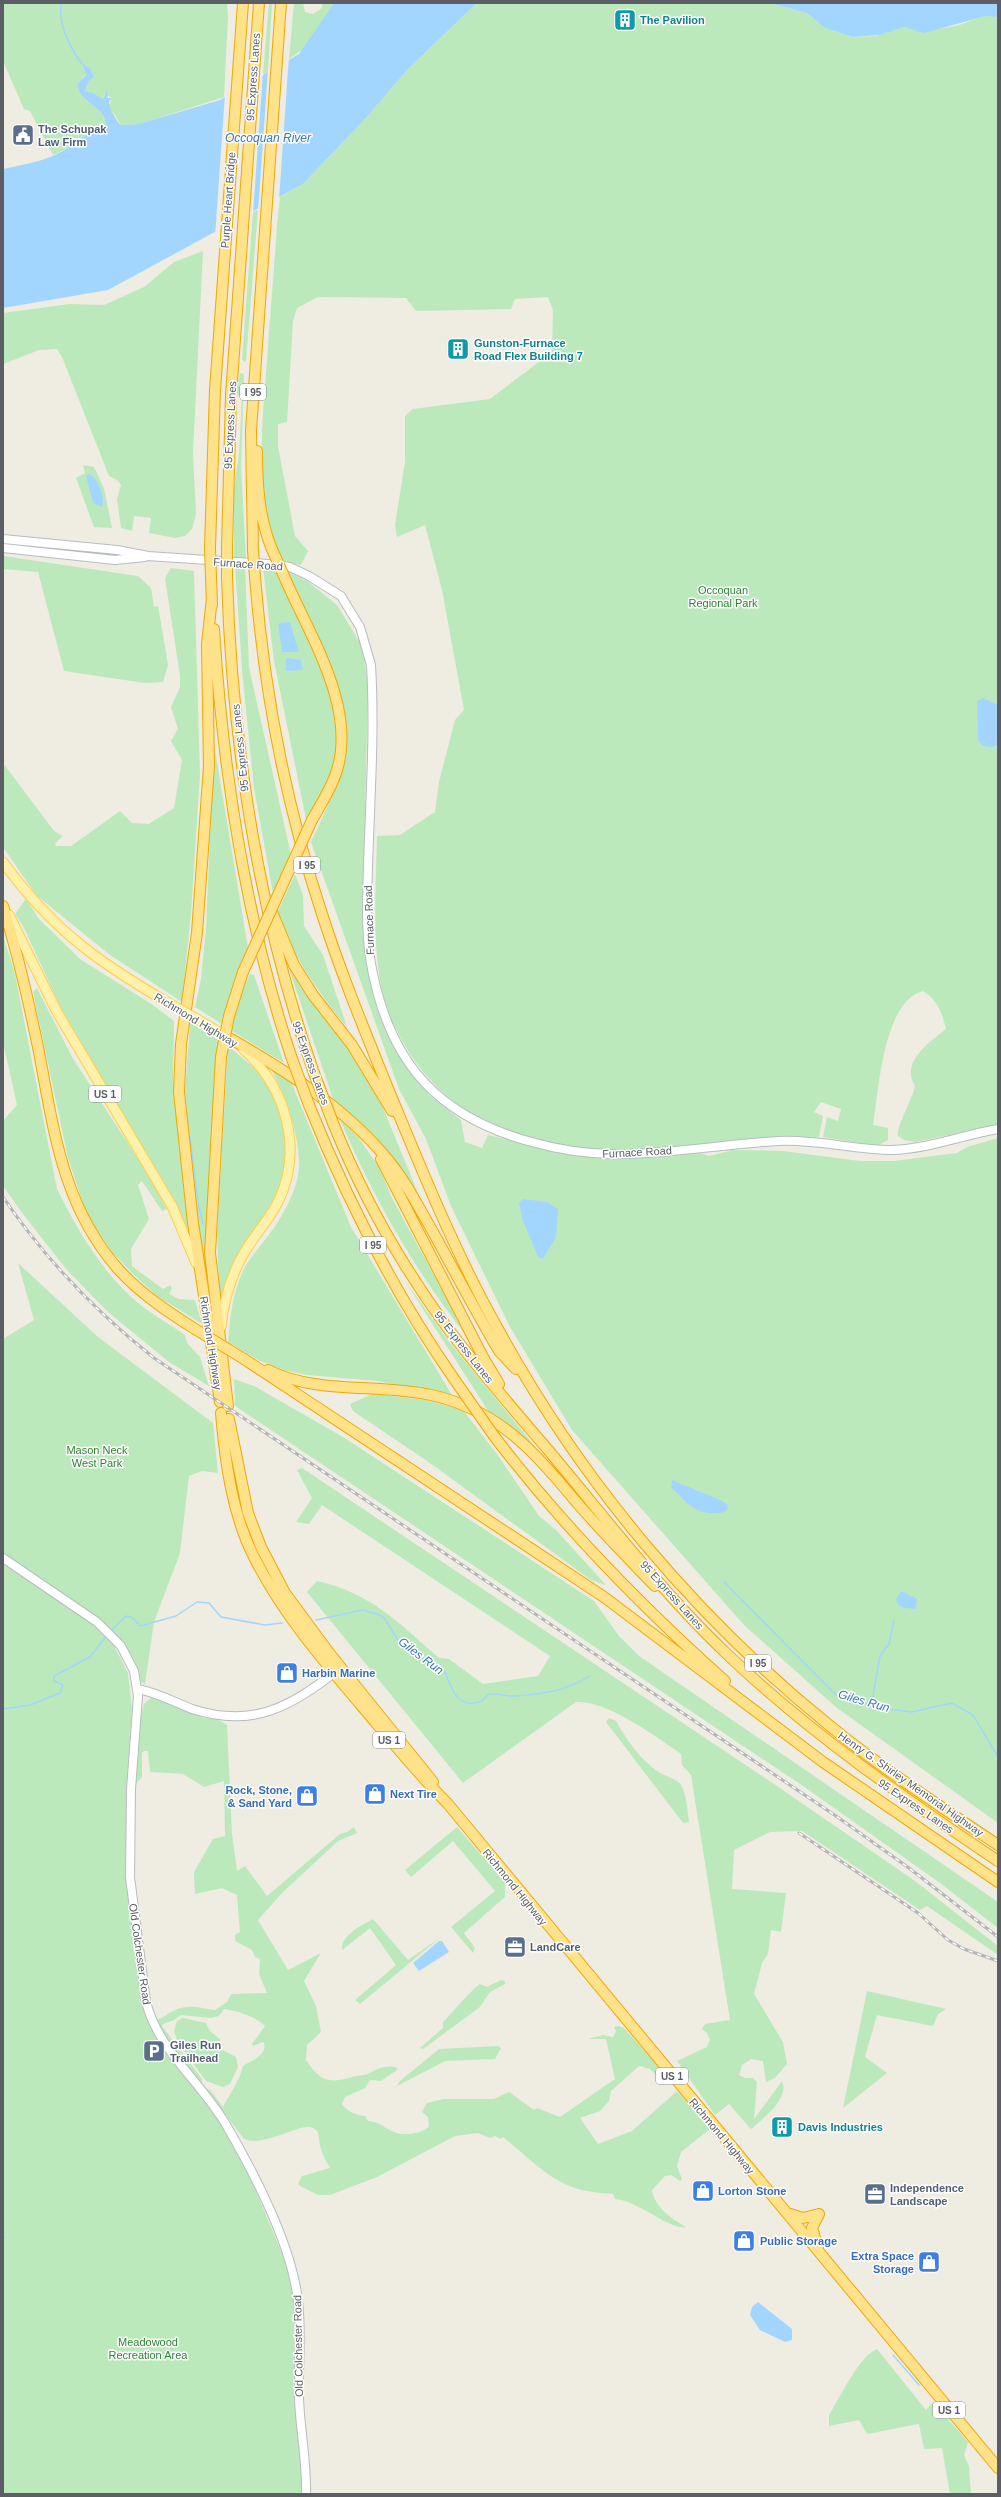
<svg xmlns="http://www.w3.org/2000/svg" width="1001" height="2497" font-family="Arial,sans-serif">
  <rect width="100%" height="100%" fill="#efece2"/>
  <!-- green -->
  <path fill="#bce9bc" d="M3,3H227L228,16L224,97L140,124L121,125L109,106L112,98L105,94L103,99C96,98 92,93 85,91L89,81L94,77L90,68L82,63L86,74L78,83L86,101C96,106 107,115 105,128L91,136L80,137L68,148L53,155L30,111L24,109L3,61Z
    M269,3H272L268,72L263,74Z
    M294,3H303L305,12L313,14L322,8V3H334L305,48L289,59Z
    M477,3H769L807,13L825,28L853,37L876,36L904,27C920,33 942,29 959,25C972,22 985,12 998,17V1125L915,1142L904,1140L898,1136C896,1127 912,1100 915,1086C900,1063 929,1042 946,1029C942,1013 938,1000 923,991C883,1001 879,1090 873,1125L888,1128V1140L877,1146L823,1137L827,1117L838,1121L841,1109L821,1102L814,1112L823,1116L819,1137C772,1140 726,1143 679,1146C651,1148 623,1152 595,1150C517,1146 442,1113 403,1042C396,1029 388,1015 384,1000C371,946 376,891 377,836L400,835L435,812L439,782L455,720L464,710L442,590L425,525L397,537L395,525L405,462V416L413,409L490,399L552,352L553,310L548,297L515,299L511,309L416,311L406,298L318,297L297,308L293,321L287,422L278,424V446L295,536L308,551L301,565L283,561C253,499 262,428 267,361C270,316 274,271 277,225L280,197L303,184L365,119L409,68Z
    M258,210L246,361L244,362L242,359L253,212Z
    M203,251L193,453L196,514L192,529L185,536L175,538L149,533L151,518L134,516L132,531L121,528L117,499L121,485L117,480L109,476L62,357L57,349L39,350L3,364V313L70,304L104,305L144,287L174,262Z
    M240,373L244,374L241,467L246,559H234V486L239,455L242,396L237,395Z
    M83,465L94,467L104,488L112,528L94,527L76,478L85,473Z
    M3,556L138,576L151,588L154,607L158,606L168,665L163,682L145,683L64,671L38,572L3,569Z
    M235,565L245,567L249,667L291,855L274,899L254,788L242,670Z
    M171,568L194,571L200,775L191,914L182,1002L110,955L36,895L3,847V763L54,831L63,836L55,843L56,846H71L120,811L132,823L149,824L174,808L182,760L171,741L178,729L171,707L180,687V676L165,578Z
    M263,568L275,569C302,624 348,704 333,766C328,786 315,806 307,824L274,661Z
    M288,572L307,581L337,605L362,646L368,685L364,859L368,972L394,1047L429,1095L461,1120L465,1142L482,1148L488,1135L567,1154L613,1159L696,1152L709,1156L733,1150L783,1151L860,1161H894L957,1153L967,1147L998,1138V1823L837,1708L744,1625L572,1430L510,1327L451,1206L426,1139L399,1089L311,842C325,812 342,779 346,745C351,695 309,619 288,572Z
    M214,744L248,948L222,1024L195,1007L201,979L206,928Z
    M295,874L303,895L304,926L323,955L347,1027C319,993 290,954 278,911Z
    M26,899L39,919L80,959L153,1005L174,1021L173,1078L195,1253L184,1222L66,1019L24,928L15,914Z
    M3,935L15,974L57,1189C75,1225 96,1262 125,1291C142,1309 165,1321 185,1335L187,1343L200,1357L209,1386L169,1362L108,1312L67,1270L26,1218L3,1186V1121L17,1105L3,1042Z
    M281,945L308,996L349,1049L379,1098L420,1198L396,1162L333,1099Z
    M250,974L254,975L284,1063L232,1031L237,1004Z
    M37,988L72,1057L151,1179L167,1209L162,1211L142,1181L138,1185L149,1219L131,1249L132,1266L163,1289L170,1285L172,1288L169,1294L179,1299L195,1300L202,1324L157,1296L133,1274L113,1253L87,1216L68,1158L33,992Z
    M190,1023L220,1041L207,1233L226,1405L197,1225L187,1130L185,1092Z
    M228,1046L258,1071L274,1096L285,1127L286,1163L277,1198L260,1223L220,1315L217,1232Z
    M270,1067L289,1077L351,1227L452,1395L377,1381L307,1375L284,1370L258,1360L228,1342C230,1316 233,1288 246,1265C258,1247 273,1232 283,1213C291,1199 300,1179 299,1162C298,1129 285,1095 270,1067Z
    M340,1119L358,1137L379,1167L392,1198L468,1338C415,1271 373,1198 340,1119Z
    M18,1263L98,1337L213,1423L218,1473L202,1471L189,1476L180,1553L154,1622L145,1684L140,1682L117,1636L107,1626L90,1612L3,1554V1339L34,1320Z
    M405,1281L450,1343L533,1444L492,1417Z
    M234,1379L254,1386L343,1437L594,1601L619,1636L639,1656L998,1902V1928L940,1883L803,1786L235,1406Z
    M372,1394L426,1400L463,1410L497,1454L539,1516L556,1530L606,1585L591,1580L430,1463L353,1411L350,1404Z
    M302,1468L774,1784L915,1881L998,1946V1955L927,1906L920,1910L802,1831L770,1832L734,1850L732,1889L786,1893L781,1932L771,1930L768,1954L762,1963L754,1994L783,2042L787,2064L775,2078L766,2082L763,2061L751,2059L742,2065L739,2075L745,2078H753L757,2082L754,2119L782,2081C790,2099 763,2118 751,2129L729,2104L715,2115L677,2061L707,2047L710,2040L707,2033L702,2029L705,2024L730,2020L691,1775L682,1765L681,1754C655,1736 607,1700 576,1702L463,1783L307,1592L317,1581C371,1593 399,1623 439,1658L449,1659L483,1684L538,1676L550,1656L322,1505L309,1524L296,1522L312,1498L297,1470Z
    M3,1563L96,1625L112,1642L128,1673L132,1709L126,1794V1855L130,1916L142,2000L151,2026L162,2047L225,2129L254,2186L286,2263L294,2293L295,2402L302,2470L301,2494H3Z
    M152,1697L204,1718L217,1719L227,1725L232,1834L237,1871L245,1866L267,1896L340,1834L347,1832L354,1827L357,1833L338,1841L282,1893L258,1920L288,1970L321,1953L304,1981L316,2006L321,2032L307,2045L306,2060C320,2081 328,2084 352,2077C357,2075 363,2076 368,2074C377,2069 386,2064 397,2068V2070L381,2081L370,2080L365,2088L345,2097L342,2104C348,2112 355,2115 365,2116L368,2121C380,2121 386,2130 397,2133C407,2136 421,2133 429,2127L428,2117L422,2112L427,2103L444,2099H494L509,2092L534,2110L537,2108L560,2117L615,2079L606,2039H588L603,2035L613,2037L616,2031L614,2027L619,2026L625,2029L666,2075L662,2080L650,2069L639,2066L611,2091L609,2101L600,2111L580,2118L598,2144L632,2131L677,2091L710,2129L681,2152L677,2166L682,2179L680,2181L671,2175L665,2176L652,2190C655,2208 671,2218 686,2227C668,2230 640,2201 615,2199L613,2194C557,2192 544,2170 503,2137L501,2139L495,2136L490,2138L478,2133L455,2136L377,2177L330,2195H318L300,2186L298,2183L302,2176L330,2168C326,2161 322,2154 320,2146C319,2141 319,2135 317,2131C307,2116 267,2149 244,2139L206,2089L210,2090L223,2107C230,2093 239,2082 243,2066C250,2061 270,2054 263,2042L253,2046L252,2044L265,2026C255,2016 237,2011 224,2009L219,2016L211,2018L181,2015L174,2020L163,2024L162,2026L202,2079V2085L177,2056L156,2020C164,2018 168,2013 175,2010C190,2004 200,2008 215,2010L227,2002L231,1994L267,1993L259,1974L260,1959L255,1957L252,1950L235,1941V1935L240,1932L237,1895L222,1888L195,1894L194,1872L213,1839L225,1836L224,1781L204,1787L183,1774L150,1772L148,1751H144L142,1753V1777L136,1784L141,1716L144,1704Z
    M609,1718L616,1721C626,1739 641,1761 660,1773C667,1777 676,1778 681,1785C687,1795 687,1810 689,1822L683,1823L606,1722Z
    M457,1827L505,1882V1897L464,1933L475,1948L473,1953L451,1927L495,1891L453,1841L411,1877L405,1870Z
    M373,1919L408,1960L441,1937L360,2004L355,2000L396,1965L370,1928L342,1950C341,1935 362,1925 373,1919Z
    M501,1980L505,1981V1984L490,1992L480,2007L423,2049L420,2048L443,2028V2022C455,2010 467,1994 480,1984L487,1987Z
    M867,1991L946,2009L938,2014L933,2026L877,2015L865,2057L887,2073L843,2108Z
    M183,2018L206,2023L210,2031L221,2040L218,2043L223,2050L236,2057L238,2067L230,2084L223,2087L206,2081L178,2043L174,2031L177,2021Z
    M498,2046L501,2048L495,2059L445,2061L397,2086L400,2081L439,2049Z
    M877,2349L926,2410L933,2402L968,2442L964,2455L969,2466L971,2494H950L942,2448L924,2449L919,2424L867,2434L859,2420L829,2426V2415C840,2398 859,2356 877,2349Z"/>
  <!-- water -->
  <path fill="#a3d6ff" d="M334,3H477L409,68L365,119L303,184L108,290L3,308V169C31,163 59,159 80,138C81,137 98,133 105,128C109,105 77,105 78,83L86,75L82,63L90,68L94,77L89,81L85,91L93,93L103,99L107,91L108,98H113L109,101C109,107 116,121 121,125L139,124L220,100L299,54Z
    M769,3H998V17L986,16L924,33L904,27L880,35L853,37L825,28L807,13Z
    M89,474C98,478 106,498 102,507L93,503L86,476Z
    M290,622L299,652H282L278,625L279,623Z
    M286,658L301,660L303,670L286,671Z
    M983,698L998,705V744L993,747L983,746L978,740L977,701Z
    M523,1199L547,1202L558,1209L556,1237L543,1259L538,1257L523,1221L519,1203Z
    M672,1480L720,1500L727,1504L728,1509C724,1513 721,1513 716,1513C694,1514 686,1502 671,1487Z
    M901,1591L917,1599L916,1609L905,1608L898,1605L896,1599Z
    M439,1941H442L449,1952L419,1971L413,1963Z
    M758,2302L792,2329V2340L785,2342L760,2330L750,2315L752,2307Z"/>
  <!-- pier -->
  <path fill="#efece2" d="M289,56L279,200L258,212L268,69Z
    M263,72L253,214L215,236L225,94Z"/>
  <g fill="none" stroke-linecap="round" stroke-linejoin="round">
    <!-- stream -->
    <path stroke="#a3d6ff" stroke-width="1.5" d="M61,3C58,24 70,48 82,64
      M190,1137L199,1207L203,1224
      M724,1582L836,1695L881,1708L912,1712L952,1703L973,1715L998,1757
      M316,1620L363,1610L380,1615L385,1619L399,1642L415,1651L429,1665L445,1672C451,1687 457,1709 479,1702C483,1701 485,1697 489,1694C498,1693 508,1697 517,1696C541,1694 568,1691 589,1676
      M111,1631L126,1616L133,1618L140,1626L176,1616L197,1602L209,1603L221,1617L265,1625L282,1623
      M868,1703L873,1696L880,1656L889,1644L894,1620
      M3,1709L30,1705L60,1693L63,1685L54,1681V1676L90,1657L107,1635
      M3,2237H5
      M893,2355L919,2385"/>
    <!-- secondary casing -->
    <g stroke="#b8bcc2" stroke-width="10">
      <path id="secondary" d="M3,539L117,550L148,556L268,564L290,567L309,576L341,596L360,627L371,665C375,732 370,800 368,866C367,902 365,939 373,974C392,1065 439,1116 528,1141C559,1150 592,1155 625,1154C676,1153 727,1144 779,1141C817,1139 854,1150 892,1150C928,1149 962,1135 998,1129
        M3,548L115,560L145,557
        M3,1558L97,1622L121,1646L134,1671L138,1696L131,1789L130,1877L146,2002C159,2051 200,2081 225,2123C253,2171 292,2246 298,2301C302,2333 298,2366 299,2398C300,2430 307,2461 306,2494
        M137,1689C156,1692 174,1702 192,1709C254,1729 291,1706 338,1670"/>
    </g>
    <!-- primary casing -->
    <g stroke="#ffce4c" stroke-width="11">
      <path id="primary" d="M3,862C52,930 102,965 174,1006
        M9,915L57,1012L172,1206L196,1263
        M195,1018L231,1039
        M221,1327C224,1299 233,1269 249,1245C259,1230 270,1218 278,1202C304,1149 286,1087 243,1049"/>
    </g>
    <!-- highway casing -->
    <g stroke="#f2a700" stroke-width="12">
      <path id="highway" d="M257,451C257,485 259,516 271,547
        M210,548L215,390L243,3
        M227,548L231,395L259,3
        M253,550L251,431L281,3
        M211,577L212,605
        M227,577C232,747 258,912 314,1073
        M255,577C264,692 286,805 322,914C341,973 364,1029 387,1086C421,1168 454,1251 498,1329C581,1481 695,1617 830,1726C883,1769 941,1807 998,1845
        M287,583C312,639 359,713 335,776C329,792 320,806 312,820
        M212,598L207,644L209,766L197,933L181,1044L179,1092L193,1223L220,1402
        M214,629C223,774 245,917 291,1056
        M3,906C18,954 29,1003 39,1052C54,1132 63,1207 119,1270C141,1294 168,1312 195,1329
        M272,912L294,965L313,995L352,1045L392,1111
        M229,1016L243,972
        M231,1039C286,1071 342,1106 384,1155C404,1178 418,1206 433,1232C455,1272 476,1312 499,1351L516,1369
        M221,1057L210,1253L228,1406
        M309,1105C347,1200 394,1292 452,1376
        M333,1123C362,1195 400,1263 446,1326C478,1369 514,1410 549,1451C607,1520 663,1594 729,1656C811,1734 904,1798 998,1861
        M381,1159L483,1357L499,1384
        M244,1359L604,1597L823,1762L998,1882
        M268,1370C318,1395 377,1383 431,1395C500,1410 536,1454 578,1504C603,1533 629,1559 655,1586
        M221,1413C225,1461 232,1514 254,1557C281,1611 321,1658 360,1704C389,1738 416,1772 448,1804L998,2468
        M229,1419L248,1513L261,1547L285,1593L330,1654L433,1782
        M494,1436C562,1525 641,1606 725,1681
        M787,2213L803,2218L819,2214
        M818,2247L812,2228L819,2214"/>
    </g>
    <!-- secondary -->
    <use href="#secondary" stroke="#fff" stroke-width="8"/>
    <!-- primary -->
    <use href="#primary" stroke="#fff1a8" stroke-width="9"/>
    <!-- highway -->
    <use href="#highway" stroke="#ffe28a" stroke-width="10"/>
    <!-- rail casing -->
    <g stroke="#b4b5b6" stroke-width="3">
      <path id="rail" d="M3,1197C45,1259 96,1312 154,1358L836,1816L909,1868L998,1937
        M799,1833L918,1913L948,1940L964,1949L998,1961"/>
    </g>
    <!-- rail -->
    <use href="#rail" stroke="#fff" stroke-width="1.5" stroke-dasharray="4.5" stroke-linecap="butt"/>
    <!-- primary-bridge casing -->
    <g stroke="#ffce4c" stroke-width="11" stroke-linecap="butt">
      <path id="primary-bridge" d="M174,1006L195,1018"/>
    </g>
    <!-- highway-bridge casing -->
    <g stroke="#f2a700" stroke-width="12" stroke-linecap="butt">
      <path id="highway-bridge" d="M271,547L287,583
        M210,548L211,577
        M227,548V577
        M253,550L255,577
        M243,972L312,820
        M291,1056L309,1105
        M221,1057L229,1016
        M314,1073L333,1123
        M195,1329L244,1359
        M452,1376L494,1436"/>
    </g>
    <!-- primary-bridge -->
    <use href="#primary-bridge" stroke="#fff1a8" stroke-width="9"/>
    <!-- highway-bridge -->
    <use href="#highway-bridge" stroke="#ffe28a" stroke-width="10"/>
  </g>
  <!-- icons -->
  <defs>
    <g id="building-square" transform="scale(1.15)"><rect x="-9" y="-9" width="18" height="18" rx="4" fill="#0f9aa8" stroke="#fff"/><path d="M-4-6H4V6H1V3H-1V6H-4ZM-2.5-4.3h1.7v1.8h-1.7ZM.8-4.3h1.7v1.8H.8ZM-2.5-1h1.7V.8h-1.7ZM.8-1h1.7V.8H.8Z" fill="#fff"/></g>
    <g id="civic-square" transform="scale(1.15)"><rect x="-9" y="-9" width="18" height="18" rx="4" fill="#5c6f8a" stroke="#fff"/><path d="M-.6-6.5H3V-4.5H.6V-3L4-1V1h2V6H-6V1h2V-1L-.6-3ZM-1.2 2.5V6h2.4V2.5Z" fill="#fff"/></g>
    <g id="shop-square" transform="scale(1.15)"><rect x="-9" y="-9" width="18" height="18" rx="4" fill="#3f7fe0" stroke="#fff"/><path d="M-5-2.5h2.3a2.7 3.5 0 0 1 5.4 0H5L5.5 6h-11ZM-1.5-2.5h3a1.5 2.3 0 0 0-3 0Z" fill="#fff"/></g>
    <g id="office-square" transform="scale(1.15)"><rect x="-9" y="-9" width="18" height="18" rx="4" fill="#5c6f8a" stroke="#fff"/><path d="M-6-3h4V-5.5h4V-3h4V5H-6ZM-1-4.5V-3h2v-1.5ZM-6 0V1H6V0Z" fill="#fff"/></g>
    <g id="parking-square" transform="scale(1.15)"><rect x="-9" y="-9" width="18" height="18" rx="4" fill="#5c6f8a" stroke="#fff"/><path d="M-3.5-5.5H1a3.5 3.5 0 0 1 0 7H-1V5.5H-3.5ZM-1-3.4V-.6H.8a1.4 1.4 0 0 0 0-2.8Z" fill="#fff"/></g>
  </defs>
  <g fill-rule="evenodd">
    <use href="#building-square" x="625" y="20"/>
    <use href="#civic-square" x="23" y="135"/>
    <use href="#building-square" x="458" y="349"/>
    <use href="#shop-square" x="287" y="1673"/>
    <use href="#shop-square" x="375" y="1794"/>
    <use href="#shop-square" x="307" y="1796"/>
    <use href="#office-square" x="515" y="1947"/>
    <use href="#parking-square" x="154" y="2051"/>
    <use href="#building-square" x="782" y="2127"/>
    <use href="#shop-square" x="703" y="2191"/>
    <use href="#office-square" x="875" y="2194"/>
    <use href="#shop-square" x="744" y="2241"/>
    <use href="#shop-square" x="929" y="2262"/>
  </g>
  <g text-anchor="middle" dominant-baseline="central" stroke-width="3" stroke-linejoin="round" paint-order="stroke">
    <!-- shield labels -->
    <g fill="#fff" stroke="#8c8f93" stroke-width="1">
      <rect x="240" y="384" width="26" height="16" rx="3"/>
      <rect x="294" y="857" width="26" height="16" rx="3"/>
      <rect x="89" y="1086" width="32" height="16" rx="3"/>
      <rect x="360" y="1237" width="26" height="16" rx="3"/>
      <rect x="745" y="1655" width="26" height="16" rx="3"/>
      <rect x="373" y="1732" width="32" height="16" rx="3"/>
      <rect x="656" y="2068" width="32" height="16" rx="3"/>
      <rect x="933" y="2402" width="32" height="16" rx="3"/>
    </g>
    <g font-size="10" font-weight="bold" fill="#5b5f65">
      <text x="253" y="392">I 95</text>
      <text x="307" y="865">I 95</text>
      <text x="105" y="1094">US 1</text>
      <text x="373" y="1245">I 95</text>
      <text x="758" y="1663">I 95</text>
      <text x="389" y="1740">US 1</text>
      <text x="672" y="2076">US 1</text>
      <text x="949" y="2410">US 1</text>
    </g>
    <!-- culture labels -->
    <g font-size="11" font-weight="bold" fill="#0d838f" stroke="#fff" text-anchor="start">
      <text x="640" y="20">The Pavilion</text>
      <text x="474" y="343">Gunston-Furnace<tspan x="474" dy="13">Road Flex Building 7</tspan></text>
      <text x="798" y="2127">Davis Industries</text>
    </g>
    <!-- street labels -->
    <g font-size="11" fill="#5b5f65" stroke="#fff">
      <text transform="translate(253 77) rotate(-86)">95 Express Lanes</text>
      <text transform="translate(228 200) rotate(-86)">Purple Heart Bridge</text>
      <text transform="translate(230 425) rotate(-87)">95 Express Lanes</text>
      <text transform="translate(248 564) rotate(4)">Furnace Road</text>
      <text transform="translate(240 748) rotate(-96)">95 Express Lanes</text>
      <text transform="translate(369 920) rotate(-92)">Furnace Road</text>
      <text transform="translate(196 1020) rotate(31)">Richmond Highway</text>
      <text transform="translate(311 1063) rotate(70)">95 Express Lanes</text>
      <text transform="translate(637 1152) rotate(-3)">Furnace Road</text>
      <text transform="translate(211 1343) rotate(81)">Richmond Highway</text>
      <text transform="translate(464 1347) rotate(52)">95 Express Lanes</text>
      <text transform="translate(672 1595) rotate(48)">95 Express Lanes</text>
      <text transform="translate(911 1784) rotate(35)">Henry G. Shirley Memorial Highway</text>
      <text transform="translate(916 1806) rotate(34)">95 Express Lanes</text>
      <text transform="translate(515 1887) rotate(51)">Richmond Highway</text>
      <text transform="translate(140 1954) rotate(82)">Old Colchester Road</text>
      <text transform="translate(722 2136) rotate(50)">Richmond Highway</text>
      <text transform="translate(298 2346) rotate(-91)">Old Colchester Road</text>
    </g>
    <!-- service labels -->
    <g font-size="11" font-weight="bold" fill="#4e5e75" stroke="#fff" text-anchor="start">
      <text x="38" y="129">The Schupak<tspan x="38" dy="13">Law Firm</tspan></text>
      <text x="530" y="1947">LandCare</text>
      <text x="170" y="2045">Giles Run<tspan x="170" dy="13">Trailhead</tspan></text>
      <text x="890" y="2188">Independence<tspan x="890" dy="13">Landscape</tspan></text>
    </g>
    <!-- park labels -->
    <g font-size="11" fill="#2b8330" stroke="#fff">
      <text x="723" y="590">Occoquan<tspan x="723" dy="13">Regional Park</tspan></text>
      <text x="97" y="1450">Mason Neck<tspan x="97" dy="13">West Park</tspan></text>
      <text x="148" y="2342">Meadowood<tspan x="148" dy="13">Recreation Area</tspan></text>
    </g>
    <!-- shop labels -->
    <g font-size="11" font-weight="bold" fill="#366cbe" stroke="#fff" text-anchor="start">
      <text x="302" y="1673">Harbin Marine</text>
      <text x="292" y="1790" text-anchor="end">Rock, Stone,<tspan x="292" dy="13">&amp; Sand Yard</tspan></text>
      <text x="390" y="1794">Next Tire</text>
      <text x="718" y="2191">Lorton Stone</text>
      <text x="760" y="2241">Public Storage</text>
      <text x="914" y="2256" text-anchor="end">Extra Space<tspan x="914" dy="13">Storage</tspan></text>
    </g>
    <!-- water labels -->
    <g font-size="12" font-style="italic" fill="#3576bc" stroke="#fff">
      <text x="268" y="138">Occoquan River</text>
      <text transform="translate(421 1656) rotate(37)">Giles Run</text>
      <text transform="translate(864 1701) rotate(16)">Giles Run</text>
    </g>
  </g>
  <!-- border -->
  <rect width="1001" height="2497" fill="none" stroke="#5b5f65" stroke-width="8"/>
</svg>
